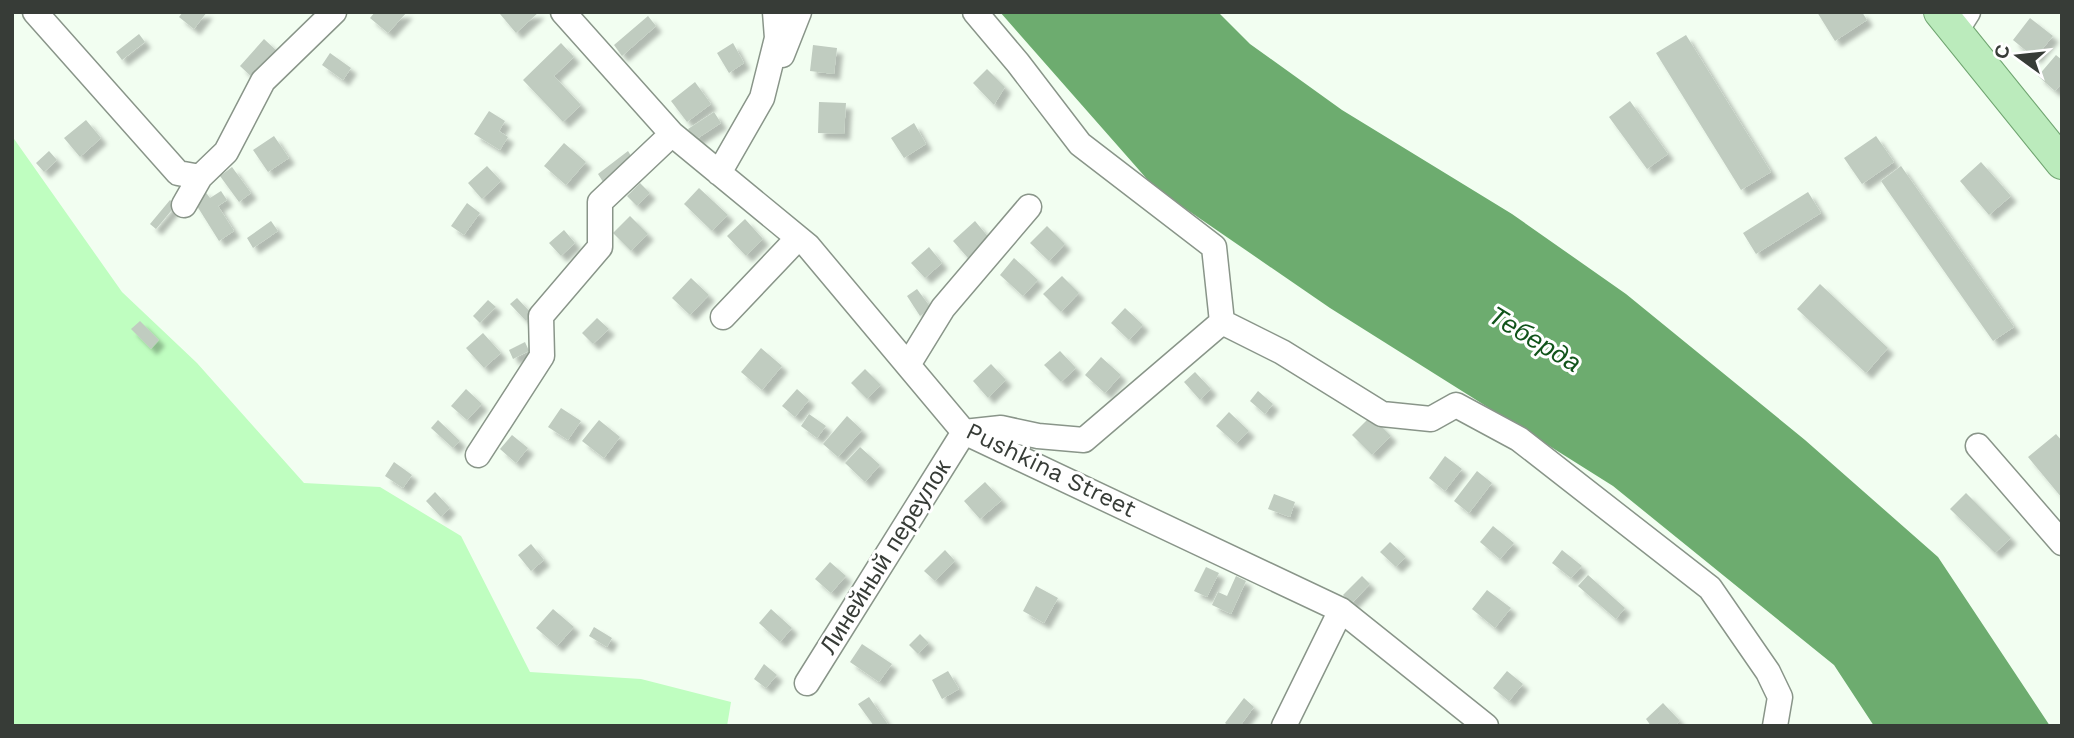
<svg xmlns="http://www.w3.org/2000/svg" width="2074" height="738" font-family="'Work Sans',sans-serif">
  <defs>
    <filter id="shadow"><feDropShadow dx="6" dy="6" stdDeviation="2" flood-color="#0004"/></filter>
  </defs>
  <rect width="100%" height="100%" fill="#f2fef1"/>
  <!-- green -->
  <path fill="#bffec0" d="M12,136L122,292L197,363L304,483L380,487L461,536L530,672L641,679L731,702L727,726H12Z"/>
  <!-- water -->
  <path fill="#6dac6f" d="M1000,12H1218L1250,44L1342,110L1512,214L1626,294L1805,440L1938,557L2050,726H1874L1834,665L1613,486L1330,308L1154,187Z"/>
  <!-- building -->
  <path fill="#c0ccc0" filter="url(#shadow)" d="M183,12H207L194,29L179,17Z
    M375,12H407L388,33L370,18Z
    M502,12H539L516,33L500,14Z
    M1817,12H1862L1867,20L1835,41Z
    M648,16L656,26L622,56L614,45Z
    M2030,18L2053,36L2035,58L2013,40Z
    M139,34L145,42L122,60L116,52Z
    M1686,35L1771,172L1741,190L1656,53Z
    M264,39L279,53L255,80L240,66Z
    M561,43L574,57L554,76L581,105L563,122L523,80Z
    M733,43L744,63L729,73L717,53Z
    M813,45L837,48L834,74L810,71Z
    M330,53L351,68L343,80L322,65Z
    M2056,55L2062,60V83L2055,91L2038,76Z
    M987,69L1005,87L994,105L973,83Z
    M695,82L711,104L687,122L671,101Z
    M1630,101L1668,154L1647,169L1609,117Z
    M819,102L846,103L844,134L818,133Z
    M489,111L505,121L499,131L508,137L500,150L474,134Z
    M714,112L721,123L695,140L688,129Z
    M86,120L101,138L80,157L64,138Z
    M914,123L926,144L904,158L891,138Z
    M274,136L289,158L268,172L253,150Z
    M1876,136L1894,162L1862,184L1844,158Z
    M564,143L586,162L566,185L544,166Z
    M49,151L57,160L44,172L36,163Z
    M628,151L635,162L605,185L598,174Z
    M1981,162L2011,196L1989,215L1960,181Z
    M487,166L501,181L482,199L468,183Z
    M1901,166L2014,327L1993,341L1881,181Z
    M232,167L251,193L239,202L220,176Z
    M640,183L650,193L637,206L627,196Z
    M699,188L728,215L712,231L684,204Z
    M204,190L210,198L221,191L227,200L218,206L234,231L219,241L192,198Z
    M1808,192L1821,213L1756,254L1743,233Z
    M170,200L176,205L156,229L150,224Z
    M467,203L480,213L464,235L451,226Z
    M630,216L648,234L631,251L613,233Z
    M745,219L763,239L746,256L727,236Z
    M271,221L278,231L253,248L247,238Z
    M975,221L990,239L968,258L953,241Z
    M1047,226L1065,244L1049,261L1030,243Z
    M564,230L575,243L561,256L549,243Z
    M929,247L942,263L925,278L911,263Z
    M1014,258L1038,280L1023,296L1000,275Z
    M1062,276L1079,293L1061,312L1043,294Z
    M691,278L709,295L690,315L672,298Z
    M1820,284L1888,348L1866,373L1797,309Z
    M917,289L931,308L920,316L907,296Z
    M517,298L533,315L526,321L510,304Z
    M488,300L496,307L480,323L473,316Z
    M1125,308L1143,325L1129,340L1111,323Z
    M597,318L609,329L593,344L582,333Z
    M140,321L159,340L151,349L131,329Z
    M483,333L501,353L484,368L466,348Z
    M525,342L529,351L513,359L509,350Z
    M761,348L782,366L762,390L741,372Z
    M1060,351L1076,368L1061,382L1044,365Z
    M1101,357L1121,375L1105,393L1085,375Z
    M991,364L1006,380L988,398L973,381Z
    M865,369L881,385L867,399L851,383Z
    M1195,372L1211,389L1200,400L1184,382Z
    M466,389L482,404L467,420L451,406Z
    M797,389L809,400L795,417L782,406Z
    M1258,391L1273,404L1265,414L1250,401Z
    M561,408L581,421L568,440L548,427Z
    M1229,412L1249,431L1236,444L1216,426Z
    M809,414L826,426L817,438L801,426Z
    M847,416L862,430L838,457L823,444Z
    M1371,416L1391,436L1372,455L1352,435Z
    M438,420L460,441L453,448L431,428Z
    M599,420L620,437L604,458L582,441Z
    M2056,434L2062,441V498L2028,457Z
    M512,435L528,448L516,463L500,449Z
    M860,447L880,465L865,482L845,463Z
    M1445,456L1462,469L1445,491L1429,478Z
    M394,462L412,475L403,488L385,476Z
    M1477,471L1492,483L1469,513L1454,501Z
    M985,482L1002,500L980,519L964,501Z
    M435,492L450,508L441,517L426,501Z
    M1966,493L2011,538L1995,553L1950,509Z
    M1274,494L1295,502L1290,517L1268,509Z
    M1493,526L1514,543L1500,559L1480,542Z
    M1390,542L1406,557L1396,567L1380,552Z
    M531,544L544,560L531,571L518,555Z
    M945,550L955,561L935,581L924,571Z
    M1562,550L1582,566L1571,578L1552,563Z
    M830,562L846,576L831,593L815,579Z
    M1206,567L1219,573L1207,597L1194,591Z
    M1588,575L1625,608L1616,619L1578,586Z
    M1236,576L1246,581L1231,614L1212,605L1218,592L1227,596Z
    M1362,576L1370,584L1351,604L1343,595Z
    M1036,586L1058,598L1044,623L1023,611Z
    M1487,590L1511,608L1495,628L1472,609Z
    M553,609L574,627L557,646L536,628Z
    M771,609L792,628L780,642L759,623Z
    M594,627L612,638L607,647L589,636Z
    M920,634L929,643L918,654L909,645Z
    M862,644L892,664L879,682L850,662Z
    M764,664L777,675L766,688L754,679Z
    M948,671L959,689L942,699L932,680Z
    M1507,671L1523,684L1509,701L1493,688Z
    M869,697L889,726H874L858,704Z
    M1244,698L1254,707L1240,726H1229L1225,723Z
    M1663,703L1680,721L1675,726H1651L1646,719Z"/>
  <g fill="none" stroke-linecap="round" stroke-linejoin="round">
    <!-- minor casing -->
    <g stroke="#899589" stroke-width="27">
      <path id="minor" d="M35,12L178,173L200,177L226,152L263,81L334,12
        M563,12L672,134L808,246L964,432L1341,610L1486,726
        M975,12L1018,63L1080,144L1214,247L1222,322L1282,352L1382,414L1431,419L1456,405L1519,439L1710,588L1768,672L1780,697L1775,726
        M1956,31L1968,12
        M782,55L799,12
        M719,173L762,98L777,38L775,12
        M184,205L200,177
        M723,317L798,238
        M908,365L943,308L1029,207
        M1978,446L2062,543
        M478,455L542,356L541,316L600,247V202L672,134
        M807,683L964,432L1001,428L1038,436L1084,440L1222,322
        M1284,726L1341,610"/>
    </g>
    <!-- major casing -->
    <g stroke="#70a571" stroke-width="34">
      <path id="major" d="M1940,12L2062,163"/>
    </g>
    <!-- minor -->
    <use href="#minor" stroke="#fff" stroke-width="24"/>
    <!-- major -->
    <use href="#major" stroke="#bbebbc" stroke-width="32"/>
  </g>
  <g text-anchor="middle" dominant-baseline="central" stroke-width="6" stroke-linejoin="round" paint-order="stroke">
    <!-- street labels -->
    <g font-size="24" fill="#373c37" stroke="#fff">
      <text transform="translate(1051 470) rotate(26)">Pushkina Street</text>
      <text transform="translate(885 557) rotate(-58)">Линейный переулок</text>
    </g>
    <!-- water labels -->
    <g font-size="26" font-style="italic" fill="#11541a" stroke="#fff">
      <text transform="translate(1535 339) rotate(31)">Теберда</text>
    </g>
  </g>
  <!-- border -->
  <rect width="2074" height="738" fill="none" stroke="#373c37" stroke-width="28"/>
  <!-- north arrow -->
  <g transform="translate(2018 56) rotate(285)" stroke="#ffffff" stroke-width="5" paint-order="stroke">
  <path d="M0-5L12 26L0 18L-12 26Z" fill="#373c37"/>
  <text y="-10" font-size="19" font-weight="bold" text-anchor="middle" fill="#373c37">С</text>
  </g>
</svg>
